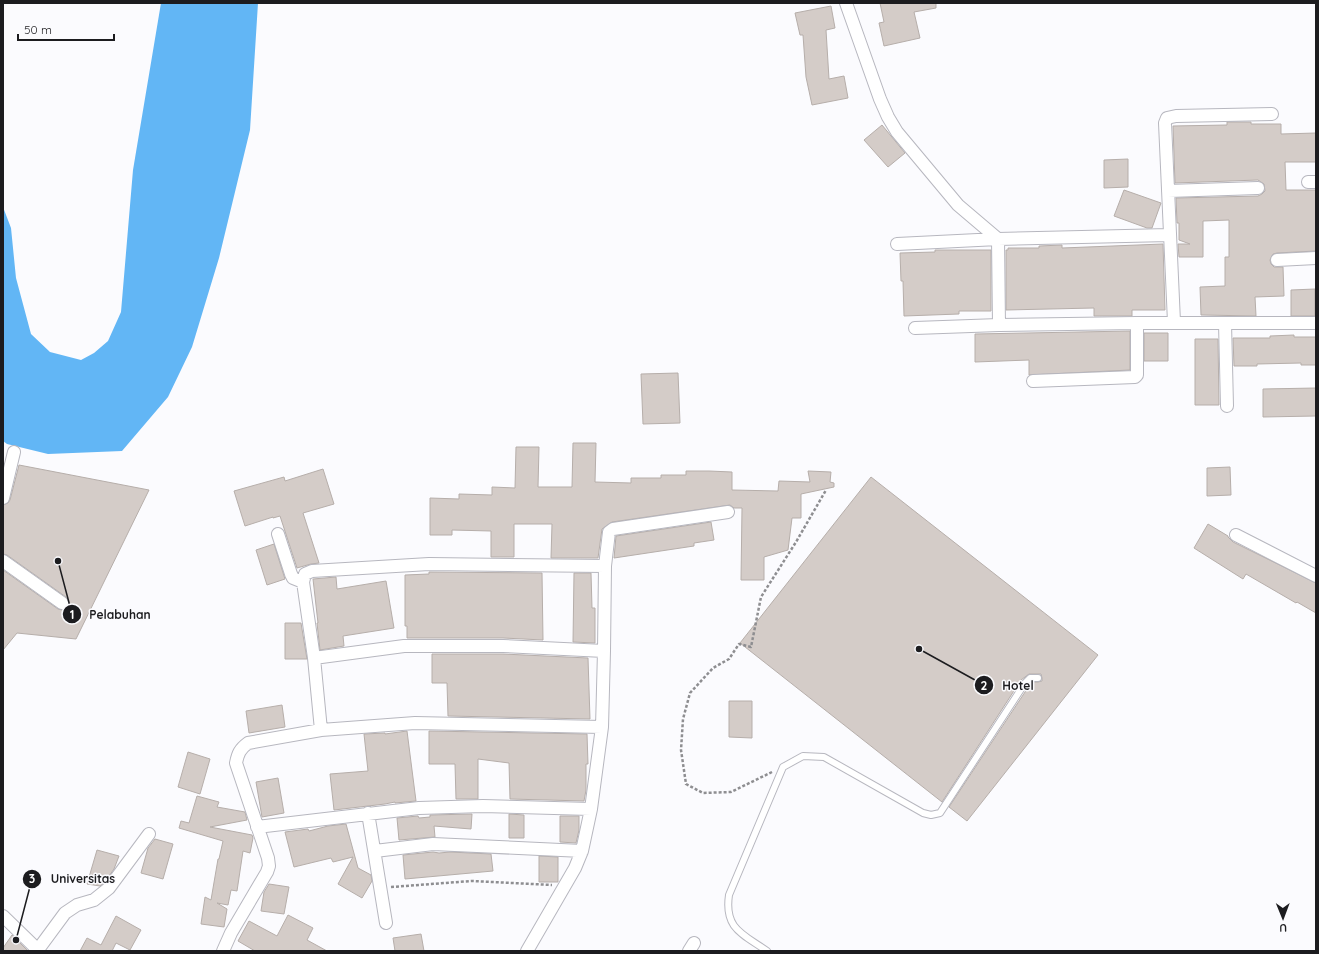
<svg xmlns="http://www.w3.org/2000/svg" width="1319" height="954" font-family="Quicksand,sans-serif">
  <rect width="100%" height="100%" fill="#fbfbfe"/>
  <!-- water -->
  <path fill="#62b6f5" d="M161,3H258L250,130L219,258L192,347L168,397L122,451L48,454L7,444L3,441V207L11,228L16,278L31,334L50,352L81,360L94,353L108,341L121,312L133,170Z"/>
  <!-- building -->
  <path fill="#d4ccc8" stroke="#b6aeaa" d="M880,3H936V8L914,12L920,38L884,46L879,23L884,22Z
    M831,6L835,28L826,30L829,79L844,76L848,98L812,105L806,77L803,35H800L795,13Z
    M1227,122H1251V124H1281V134L1316,133V162H1285L1286,190H1316V251L1277,253L1273,254L1270,260L1271,264L1274,267H1283L1284,296L1255,297L1256,316L1201,315L1200,287L1225,286V257H1229V220L1203,221V257H1179L1178,244H1190L1179,240V223H1177L1176,198L1258,196L1262,194L1265,191L1264,184L1258,180L1175,183L1173,126L1227,125Z
    M882,125L905,153L888,167L864,140Z
    M1128,159V187L1104,188V160Z
    M1124,190L1161,203L1152,228H1147L1114,216Z
    M1163,244L1165,310H1132V316H1094V308L1006,310V250H1008V248H1039V246L1062,245V248Z
    M935,250H991V311H959V314L904,316L903,281H901L900,253L935,252Z
    M1315,289V316H1291V290Z
    M1130,331V370L1029,375V360L975,362V334Z
    M1144,333H1168V361H1144Z
    M1294,335V337H1316V365H1301V363L1257,364V366H1234L1233,338H1270V336Z
    M1195,339H1218L1219,405H1195Z
    M678,373L680,423L643,424L641,374Z
    M1316,388V416L1263,417V389Z
    M573,443H596L595,482L631,483V478H661V475H686V471H709L732,472V490L778,491L779,481L810,482L808,471L831,472L830,482L834,483V487L801,494V518H792L788,550L764,557V580H741L742,508H734L730,505L612,522L602,529L598,558H551L552,524H514V557H491V531L452,530V535H430V498L459,499V494L492,495V487L515,488L516,447H539L538,487H572Z
    M19,465L149,490L76,639L17,633L3,650V570L58,609L62,610H65L69,603L66,597L7,555L3,554V505L8,503L10,500Z
    M1230,467L1231,495L1207,496V468Z
    M323,469L334,504L303,513L319,563L311,564L297,568L280,516L273,518V517L245,526L234,491L284,477L285,481Z
    M871,477L1098,655L967,821L949,807L1029,686L1032,682H1038L1042,681V678L1041,674H1029L1021,680L942,802L740,643Z
    M711,522L714,540L694,543V546L614,558L616,536Z
    M1208,524L1228,536V537L1233,542L1316,583V613L1297,602L1296,603L1246,574L1243,579L1194,548Z
    M274,544L285,579L267,585L256,550Z
    M429,572L542,573L543,640L503,638H407V626H405V575L429,574Z
    M574,573H591L592,608H595V643L573,642Z
    M336,577L337,589L386,581L394,628L343,636L344,646L320,650L317,623H318L313,579Z
    M285,623H301L307,659H285Z
    M432,654H503L588,658L590,719L448,716L447,683H432Z
    M729,701H752V738L729,737Z
    M282,705L285,727L249,733L246,711Z
    M407,731L416,801L395,803V802L385,804L334,810L330,774L368,771L364,734L385,733V734Z
    M429,731L587,734L588,764H586V790L584,801L510,799L509,763L478,759V799H456L455,764H429Z
    M188,752L210,759L200,794L178,787Z
    M278,778L284,813L262,817L256,782Z
    M197,796L219,802L217,807L245,812L247,820L210,827L252,835L253,838L250,853L243,851L237,891L231,890L228,905L217,903L227,909L224,927L201,924L205,897L211,900L218,859H219L223,841L179,828L181,821L189,823Z
    M472,814L471,829L434,826L435,837L399,840L397,818L418,816L419,818L430,817V815Z
    M509,814L524,815V838H509Z
    M560,816H579V830L576,843L560,842Z
    M346,824L358,868L371,875L372,881L362,898L338,884L353,857L333,862L331,858L294,867L285,832L308,829L309,831L328,826Z
    M155,839L173,844L163,879L141,873L148,848Z
    M97,850L119,856L114,869L104,883L100,886L87,884Z
    M433,852L439,853L450,852L491,854L493,871L405,879L403,855Z
    M539,856L558,857V882H539Z
    M269,884L289,887L284,914L261,911L264,892Z
    M288,915L313,928L307,940L327,951H255L238,941L249,921L277,936Z
    M116,916L141,930L130,950L116,943L112,951H80L87,938L101,945Z
    M421,934L424,951H395L393,938Z
    M12,935L28,951H3V948Z"/>
  <g fill="none" stroke-linecap="round" stroke-linejoin="round">
    <!-- lane casing -->
    <g stroke="#b7b7bf" stroke-width="8">
      <path id="lane" d="M767,951C743,934 724,929 729,895L783,767L803,756L824,757L923,813L931,815L940,813L1025,683L1030,678H1038"/>
    </g>
    <!-- street casing -->
    <g stroke="#b7b7bf" stroke-width="14">
      <path id="street" d="M846,3L880,99L888,117L897,132L958,205L998,239L999,325
        M1308,182H1316
        M1168,191L1258,188
        M897,244L998,239L1169,235
        M1277,260L1316,258
        M1174,322L1165,123L1167,118L1176,116L1272,114
        M1225,323L1227,406
        M915,328L999,325L1137,323H1316
        M1033,381L1135,377L1137,375V323
        M3,498L14,452
        M278,534L291,574L293,578L303,582
        M1236,535L1316,576
        M3,561L62,603
        M314,658L404,646H503L604,651
        M321,730L314,658L303,582L305,574L312,571L429,564L605,566
        M368,813L386,923
        M257,827L419,808L483,806L591,809
        M375,851L433,844L582,851
        M3,916L39,951
        M37,951L65,913L77,905L94,900L109,888L149,834
        M223,951L231,933L267,872L269,866L268,858L236,763C238,753 240,749 248,743L321,730L415,723L602,727
        M527,951L575,868L582,851L591,809L602,727L604,651L605,566L609,532L613,529L728,512
        M689,951L694,943"/>
    </g>
    <!-- path -->
    <path stroke="#8e8e91" stroke-width="2.5" stroke-dasharray="3 2" stroke-linecap="butt" d="M772,772L731,792L703,793L686,784L681,750L683,719L690,693L713,668L729,659L739,644L751,647L761,597L796,542L826,490
      M391,887L472,881L552,885"/>
    <!-- lane -->
    <use href="#lane" stroke="#fff" stroke-width="6"/>
    <!-- street -->
    <use href="#street" stroke="#fff" stroke-width="12"/>
  </g>
  <!-- callouts -->
  <path fill="none" stroke="#1c1c1f" stroke-width="1.5" d="M58 561L72 614M919 649L984 685M16 940L32 879"/>
  <g fill="#1c1c1f" stroke="#fbfbfe" stroke-width="1.5">
    <circle cx="58" cy="561" r="4"/>
    <circle cx="919" cy="649" r="4"/>
    <circle cx="16" cy="940" r="4"/>
    <circle cx="72" cy="614" r="10"/>
    <circle cx="984" cy="685" r="10"/>
    <circle cx="32" cy="879" r="10"/>
  </g>
  <g font-size="12" text-anchor="middle" font-weight="bold" fill="#fff">
    <text x="72" y="619">1</text>
    <text x="984" y="690">2</text>
    <text x="32" y="883">3</text>
  </g>
  <g font-size="12" text-anchor="middle" font-weight="bold" fill="#1c1c1f" stroke="#fbfbfe" stroke-width="3" stroke-linejoin="round" paint-order="stroke">
    <text x="120" y="619">Pelabuhan</text>
    <text x="1018" y="690">Hotel</text>
    <text x="83" y="883">Universitas</text>
  </g>
  <!-- border -->
  <rect width="1319" height="954" fill="none" stroke="#1c1c1f" stroke-width="8"/>
  <!-- north arrow -->
  <g transform="translate(1283 918) rotate(179)" stroke="#fbfbfe" stroke-width="3" paint-order="stroke">
  <path d="M0-3L7 15L0 10L-7 15Z" fill="#1c1c1f"/>
  <text y="-6" font-size="11" font-weight="bold" text-anchor="middle" fill="#1c1c1f">U</text>
  </g>
  <!-- scale -->
  <path d="M18 34v6h96v-6" fill="none" stroke="#1c1c1f" stroke-width="2"/>
  <text x="24" y="34" font-size="12" fill="#1c1c1f" stroke="#fbfbfe" stroke-width="3" paint-order="stroke">50 m</text>
</svg>
